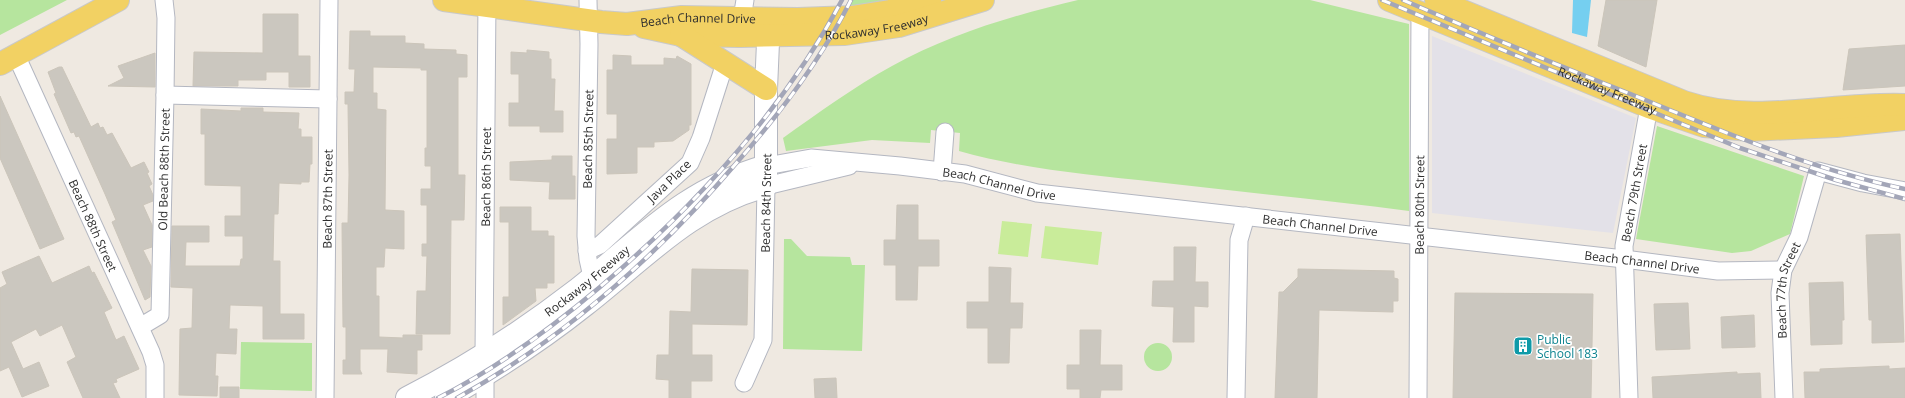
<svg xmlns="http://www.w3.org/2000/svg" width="1905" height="398" font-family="'Open Sans',sans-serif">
  <rect width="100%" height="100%" fill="#efe9e1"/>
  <!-- industrial -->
  <path fill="#e3e1e8" d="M1432,36L1636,118L1613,233L1432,213Z"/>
  <!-- green -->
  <path fill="#b6e59e" d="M0,0H67L0,35Z
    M851,0H893L847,9Z
    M1078,0H1310L1409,24V211C1325,200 1240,192 1156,182C1089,175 1023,169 959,151L960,133L931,130L930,143L872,140L786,151L783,138C818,113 854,87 892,66C950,34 1014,15 1078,0Z
    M1657,126L1804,176L1790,234L1751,251L1732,253L1636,239Z
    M784,239H791L807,256L850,257L852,265H865L862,351L783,349Z
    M241,342L312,343V391L240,389Z
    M1144 357a14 14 0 1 1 28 0a14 14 0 1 1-28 0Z"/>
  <!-- pitch -->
  <path fill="#c9ec9a" d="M1002,221L1032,224L1028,257L998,254Z
    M1045,226L1102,232L1098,265L1041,258Z"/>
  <!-- water -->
  <path fill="#75cff0" d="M1573,0H1591L1587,37L1572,33Z"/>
  <!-- building -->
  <path fill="#cbc7bf" stroke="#cbc5ba" d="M1606,0H1657L1646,67L1598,46Z
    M263,14H298V56H310V87H289V72H266V80H238V86H193L194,52L263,53Z
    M350,31H370V36H405V43L424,44V49L456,50V54L467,55V77H458V175H465L464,220H451L450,334H416L417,291H426L427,256H422V244H427V205H421V189H431V166H425V148H427V70H421V68L373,67V93H377V109L386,110L385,210L404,211V249L385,248L384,267H376V296H379V337L403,338V335H422V350H417V374L387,372L388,349H360V370L362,374H343V360H346V327H343L342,223H348L349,175L348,104H345V92H354L355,69H349Z
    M1905,45V86L1843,90L1849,49Z
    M527,50L549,52V59H551V79H555L554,111H563V132H540V126H509V103H519V74H511V52L527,53Z
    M155,53V87L108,86L124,78L118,66Z
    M613,55L631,56V65H664V58L676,59L677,56L691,64V125H689V130L673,141L654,142V147H637V173L607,174V139H617V114H607V70H613Z
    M59,67H62L91,127L98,123L100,128L103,127L107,135L112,133L131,168L144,162L149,172L147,173L152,184L149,186L153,195V201L143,205L152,225V247L143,250L151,266L150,297L145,300L112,222L116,220L105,194L79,136L76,137L74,132L71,133L54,94L56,93L48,72Z
    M0,96L64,239L40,249L0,158Z
    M241,108H263V112L299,113L298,129H301V137H312V164H310L309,182H301V184L279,183L278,214H274L273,261H280V314H304V339H263V306L230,305L229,329H237L236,354L216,353L215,376H218L217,396L179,395L180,329L192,328L193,288L171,287L172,226H209V242H186L185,266H240L241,259H243V236H225V216H241V186L205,185V134H201V109L241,111Z
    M552,156H572V176H575V199H549L550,182L510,180V162L552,160Z
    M897,205H918V240H939V266H918L917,300H896V265H884V240H896Z
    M500,207H531V231H548V236H554V283H547V288H535L536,301L503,325V297H509V222H500Z
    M1900,234L1904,342L1872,343V320H1869L1866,235Z
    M1174,247H1196L1195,282H1208V307L1194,306V342H1173L1174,307L1152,306L1153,281H1174Z
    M39,256L52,283L89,266L92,273L94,272L112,308L104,312L116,340L124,336L139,369L116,379L117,382L113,383L120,398H83L67,362L76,357L62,325L40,336L36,329L11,342L23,369L39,362L49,386L22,397L9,367L0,371V288L7,284L2,272Z
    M989,267L1011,268L1010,303H1023L1022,328H1010L1009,363H988V328H967V302H989Z
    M692,269L748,270L747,325L692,324V355H712V381H691V398H669V380L656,379L657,355H669L670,311L691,312Z
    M1298,269L1394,271V278L1398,279V301H1393V312L1319,310L1317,398H1275L1279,292H1283L1298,277Z
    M1843,282L1844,320H1842V344L1811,345L1809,283Z
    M1455,293L1593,294L1591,398H1453Z
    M1688,303L1690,349L1656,350L1654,304Z
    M1754,315L1755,347L1722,348L1721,317Z
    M1080,330H1101L1100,365H1122V390H1101L1100,398H1080V389H1067V365H1080Z
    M1889,366V369L1905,368V398H1805L1804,372H1820V369Z
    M1737,372V374L1760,373L1761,398H1653L1652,377Z
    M836,378L837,398H815L814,379Z
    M220,387H239V398H220Z"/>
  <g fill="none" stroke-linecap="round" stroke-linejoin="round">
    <!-- street casing -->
    <g stroke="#b4b7c1" stroke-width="19">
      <g id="street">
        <path d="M588,0L589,44L586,236L588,259L592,277"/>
        <path d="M740,30L745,0"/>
        <path id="s1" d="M16,55L151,352L155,365V398"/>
        <path d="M165,95L328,99"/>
        <path id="s2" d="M766,166L811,158L900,166L965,174L1037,193L1624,259L1718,271L1783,270"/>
        <path d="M942,172L945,132"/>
        <path d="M587,251L600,245L690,163L701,138L725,63"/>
        <path id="s3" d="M140,327L160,315L165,95L166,18L164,0"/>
        <path id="s4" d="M484,354L487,0"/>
        <path d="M485,375V398"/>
        <path d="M744,383L763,340L766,186L849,166"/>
        <path id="s5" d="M325,398L329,0"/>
        <path d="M1236,398L1239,240L1246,216"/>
        <path id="s6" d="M1418,398L1420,13"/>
        <path id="s7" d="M1629,398L1624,246L1649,107"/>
        <path id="s8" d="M1784,398L1780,293L1783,270L1799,237L1818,171L1863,183L1905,191"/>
      </g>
    </g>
    <!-- secondary casing -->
    <g stroke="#b4b7c1" stroke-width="24">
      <g id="secondary">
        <path id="s9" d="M407,398C468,367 525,330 578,289C642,238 683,190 766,166"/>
        <path d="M446,398C495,370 541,340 585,305C644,259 691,206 766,186V89L769,19"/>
      </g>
    </g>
    <!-- primary casing -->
    <g stroke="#c9c9c9" stroke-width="24">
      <g id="primary">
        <path id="s10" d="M444,0L601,22L627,24L682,17L798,19L852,17L890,11L930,0"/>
        <path id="s11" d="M1389,0L1649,107L1704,126L1750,130L1836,126L1905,119"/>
        <path d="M1436,0L1684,102C1755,126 1832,102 1905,105"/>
        <path id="s12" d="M644,27L681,35L740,36L845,34L899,26L983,0"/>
        <path d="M681,35L766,89"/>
        <path d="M0,64L118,0"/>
      </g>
    </g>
    <!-- street -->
    <use href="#street" stroke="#fff" stroke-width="17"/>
    <!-- secondary -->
    <use href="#secondary" stroke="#fff" stroke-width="22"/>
    <!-- primary -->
    <use href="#primary" stroke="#f2d163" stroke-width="22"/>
    <!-- rail casing -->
    <g stroke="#a3a6b8" stroke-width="4.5">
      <path id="rail" d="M1382,0L1740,148L1836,180L1905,199
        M1403,0C1482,34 1562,67 1643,99C1728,134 1815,170 1905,189
        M438,398C496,369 550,329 600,287C695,206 783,111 842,0
        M457,398C565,338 659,254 739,160C782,111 822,58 851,0"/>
    </g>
    <!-- rail -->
    <use href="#rail" stroke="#fff" stroke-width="3" stroke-dasharray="9" stroke-linecap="butt"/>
  </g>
  <!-- icons -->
  <defs>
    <g id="building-square" transform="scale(1)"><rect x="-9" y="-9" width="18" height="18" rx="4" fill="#0f9aa8" stroke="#fff"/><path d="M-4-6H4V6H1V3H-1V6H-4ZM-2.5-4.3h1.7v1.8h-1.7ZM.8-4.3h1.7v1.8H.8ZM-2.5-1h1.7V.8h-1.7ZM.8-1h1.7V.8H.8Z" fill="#fff"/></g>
  </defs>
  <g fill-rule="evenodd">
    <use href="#building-square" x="1523" y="346"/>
  </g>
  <g text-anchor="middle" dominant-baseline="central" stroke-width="3.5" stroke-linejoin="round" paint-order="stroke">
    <!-- street labels -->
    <g font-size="12" fill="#2e2e2e" stroke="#fff">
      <text stroke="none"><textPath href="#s10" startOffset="256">Beach Channel Drive</textPath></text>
      <text stroke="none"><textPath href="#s12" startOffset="234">Rockaway Freeway</textPath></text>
      <text stroke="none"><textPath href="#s11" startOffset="236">Rockaway Freeway</textPath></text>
      <text transform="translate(588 139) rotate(-89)">Beach 85th Street</text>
      <text stroke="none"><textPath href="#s3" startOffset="169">Old Beach 88th Street</textPath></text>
      <text stroke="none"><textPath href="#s4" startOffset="177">Beach 86th Street</textPath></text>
      <text transform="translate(669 181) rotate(-44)">Java Place</text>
      <text stroke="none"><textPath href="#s2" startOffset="236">Beach Channel Drive</textPath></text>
      <text stroke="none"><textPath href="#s7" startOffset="206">Beach 79th Street</textPath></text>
      <text stroke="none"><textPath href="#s5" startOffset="199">Beach 87th Street</textPath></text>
      <text transform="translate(766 203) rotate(-89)">Beach 84th Street</text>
      <text stroke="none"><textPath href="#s6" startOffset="193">Beach 80th Street</textPath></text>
      <text stroke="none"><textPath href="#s1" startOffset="187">Beach 88th Street</textPath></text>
      <text stroke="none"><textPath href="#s2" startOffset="560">Beach Channel Drive</textPath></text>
      <text stroke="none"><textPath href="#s2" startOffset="884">Beach Channel Drive</textPath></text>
      <text stroke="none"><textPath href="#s9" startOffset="215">Rockaway Freeway</textPath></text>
      <text stroke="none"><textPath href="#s8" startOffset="109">Beach 77th Street</textPath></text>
    </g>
    <!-- culture labels -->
    <g font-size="12" fill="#0d838f" stroke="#fff" text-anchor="start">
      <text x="1537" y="339">Public<tspan x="1537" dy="14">School 183</tspan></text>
    </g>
  </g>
</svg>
